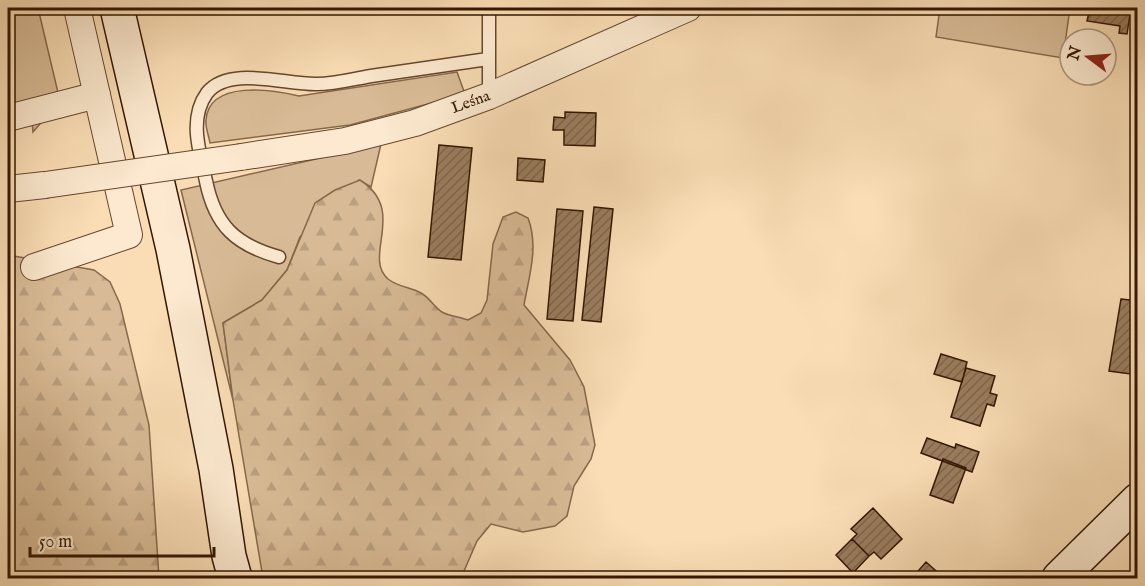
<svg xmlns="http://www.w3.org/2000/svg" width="1145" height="586" font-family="'IM FELL English',serif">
  <defs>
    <pattern id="forest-firs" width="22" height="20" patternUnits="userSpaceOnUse" patternTransform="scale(1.5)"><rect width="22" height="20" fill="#d8bb96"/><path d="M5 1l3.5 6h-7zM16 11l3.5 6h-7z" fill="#baa080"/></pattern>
    <pattern id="building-hatch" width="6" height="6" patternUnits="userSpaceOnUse" patternTransform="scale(1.5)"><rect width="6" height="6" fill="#9a7d5e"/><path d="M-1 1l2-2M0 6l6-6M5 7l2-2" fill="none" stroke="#7e654b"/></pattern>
  </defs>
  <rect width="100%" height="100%" fill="#faddb5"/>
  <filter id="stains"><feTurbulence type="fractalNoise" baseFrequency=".00333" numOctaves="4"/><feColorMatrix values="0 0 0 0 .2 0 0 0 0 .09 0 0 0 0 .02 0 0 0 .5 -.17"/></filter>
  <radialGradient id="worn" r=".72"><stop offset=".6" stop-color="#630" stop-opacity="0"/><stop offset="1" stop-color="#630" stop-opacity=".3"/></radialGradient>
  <!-- green -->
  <path fill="#d8bb96" stroke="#86684b" stroke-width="1.5" d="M8,8H38L60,101L33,132L31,111L8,104Z
    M940,8H1070L1063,58L936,37Z
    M457,72L465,94L350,125L210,143C209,136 205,127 206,120C209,79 274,90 299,96Z
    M381,144L371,187L359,180L300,237L287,270L262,300L223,323L233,400L181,190Z"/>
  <!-- forest -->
  <path fill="url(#forest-firs)" stroke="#86684b" stroke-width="1.5" d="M360,180C408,211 362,256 388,279C398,287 410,287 421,293C429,297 434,307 442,312C449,316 460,317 468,320L481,313L487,300L493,244L503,217L516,212L528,218C539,247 529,276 524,305L570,360L584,387L595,445L591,459L574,486L567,516L555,526L523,532L491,524L477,541L461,578H263L233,400L223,323L262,300L287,270L315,203L335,190Z
    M8,255L94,270L110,282L120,304L149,425L159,578H8Z"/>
  <!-- building -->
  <path fill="url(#building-hatch)" stroke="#331600" stroke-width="1.5" d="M1090,8H1131L1127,34L1119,33L1120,26L1087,21Z
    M565,112L596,113L595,146L564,145V130H553L554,117L565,118Z
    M439,145L472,148L461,260L428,257Z
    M518,158L545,160L543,182L517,180Z
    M594,207L613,209L601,322L582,320Z
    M557,209L583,211L573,321L547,319Z
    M1121,299L1138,301V375L1109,371Z
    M941,354L967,362L962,382L934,374Z
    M966,368L995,376L990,393L997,395L994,406L987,404L980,426L951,417Z
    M927,438L955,448L956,444L979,452L972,472L921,453Z
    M943,459L966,468L953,503L930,495Z
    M873,508L902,539L881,559L874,552L869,556L852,539L857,534L851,529Z
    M852,539L869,556L853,573L836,555Z
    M926,562L943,577L942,578H912Z"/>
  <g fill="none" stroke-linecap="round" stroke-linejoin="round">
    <!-- service casing -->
    <g stroke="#65482d" stroke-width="15">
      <path id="service" d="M489,96V8
        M279,257C236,245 215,226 206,181C200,153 188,119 207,93C229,65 286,85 317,84C335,84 353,79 371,76C410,70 449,65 488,59"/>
    </g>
    <!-- minor casing -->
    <g stroke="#65482d" stroke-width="28">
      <g id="minor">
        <path d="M8,118L97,95"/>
        <path id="s1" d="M241,157L345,141L415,123L489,96L688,8"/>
        <path d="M8,189L45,185"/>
        <path d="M34,267L129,235L77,8"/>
      </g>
    </g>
    <!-- secondary casing -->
    <g stroke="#331600" stroke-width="36">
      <path id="secondary" d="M117,8L173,249L216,469L229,556L235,578
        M1059,578L1138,500"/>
    </g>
    <!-- service -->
    <use href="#service" stroke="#fce9cf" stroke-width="12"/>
    <!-- minor -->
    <use href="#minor" stroke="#fce9cf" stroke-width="26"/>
    <!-- secondary -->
    <use href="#secondary" stroke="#fce9cf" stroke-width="33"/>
    <!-- minor-bridge casing -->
    <g stroke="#65482d" stroke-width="28" stroke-linecap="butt">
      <path id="minor-bridge" d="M45,185L241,157"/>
    </g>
    <!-- minor-bridge -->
    <use href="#minor-bridge" stroke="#fce9cf" stroke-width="26"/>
  </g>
  <g text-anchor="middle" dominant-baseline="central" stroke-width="4.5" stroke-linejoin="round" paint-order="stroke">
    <!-- street labels -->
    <g font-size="16" fill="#331600" stroke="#fce9cf">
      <text stroke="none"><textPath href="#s1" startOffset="237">Leśna</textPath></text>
    </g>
  </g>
  <!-- margin -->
  <rect width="1145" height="586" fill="none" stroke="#faddb5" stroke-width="30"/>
  <rect x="9" y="9" width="1127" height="568" fill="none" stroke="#331600" stroke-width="3"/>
  <rect x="15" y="15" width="1115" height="556" fill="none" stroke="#331600" stroke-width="1.5"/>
  <!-- north arrow -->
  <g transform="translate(1088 57) rotate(286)"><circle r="28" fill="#fce9cf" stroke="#ac957c" stroke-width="1.5"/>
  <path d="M0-4.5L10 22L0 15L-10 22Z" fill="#8f2418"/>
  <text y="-9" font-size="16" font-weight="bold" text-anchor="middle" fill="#331600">N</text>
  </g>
  <!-- scale -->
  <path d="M30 547v9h184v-9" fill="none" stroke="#331600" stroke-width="3"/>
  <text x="39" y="547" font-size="18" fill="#331600" stroke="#fce9cf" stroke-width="4.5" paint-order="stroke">50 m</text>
  <rect width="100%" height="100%" filter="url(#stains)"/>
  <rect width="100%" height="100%" fill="url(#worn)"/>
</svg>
